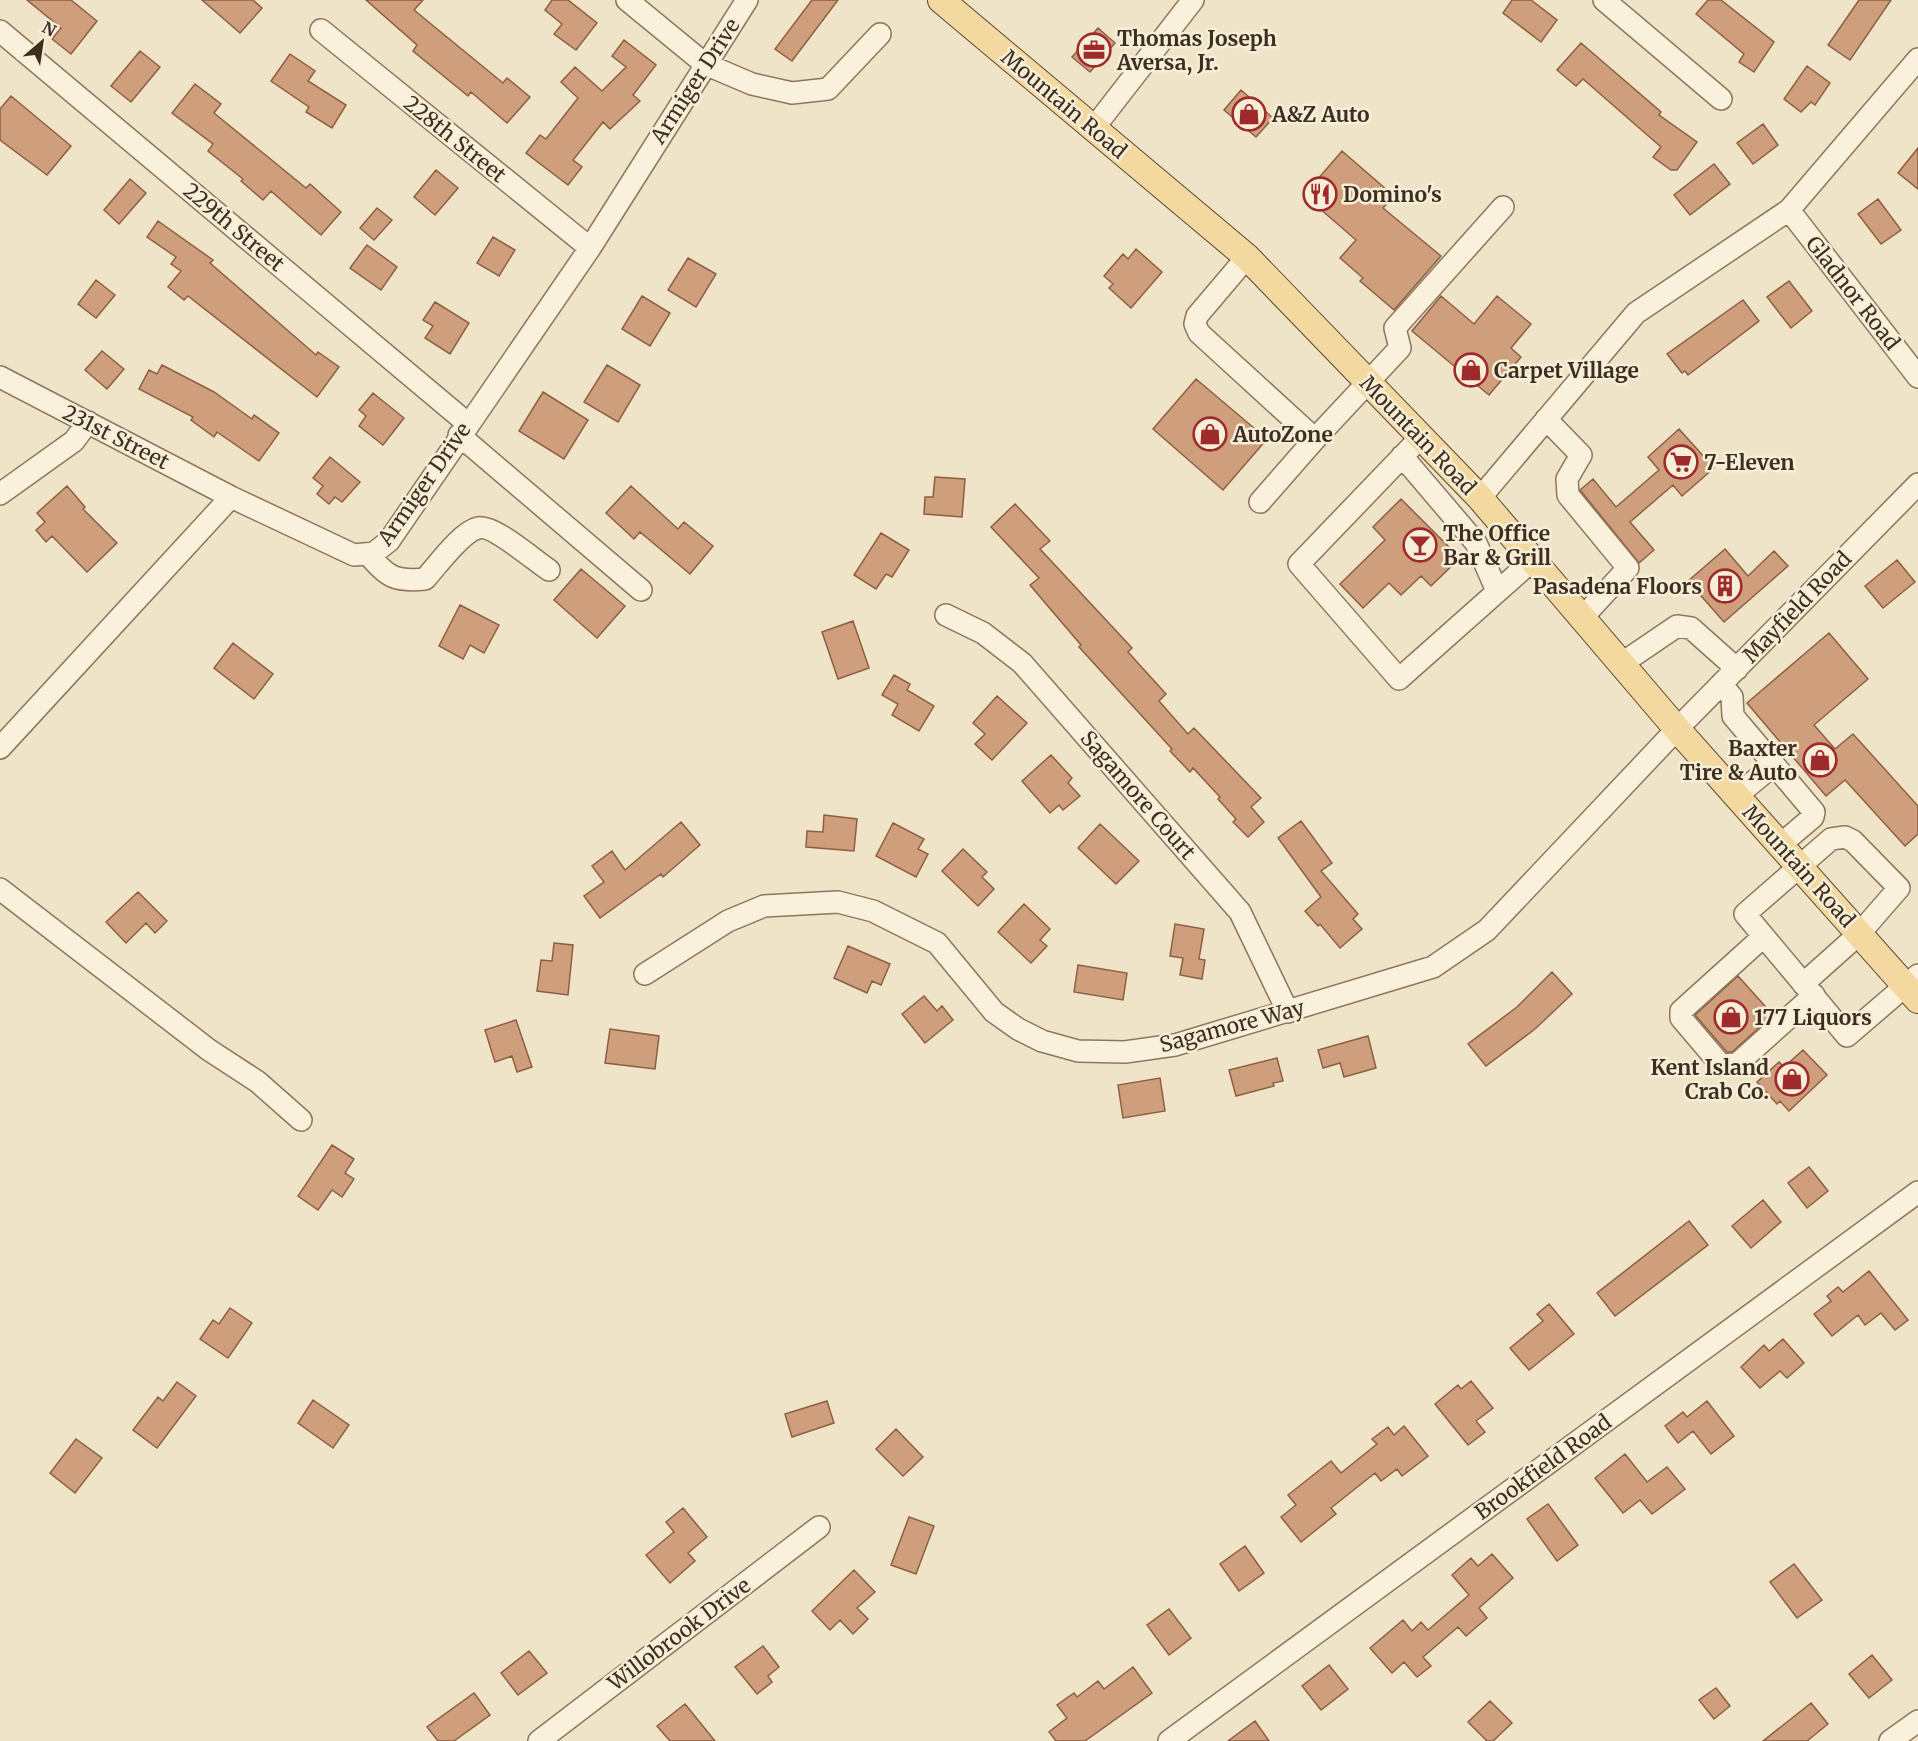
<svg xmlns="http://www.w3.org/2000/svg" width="1918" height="1741" font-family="Merriweather,serif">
  <rect width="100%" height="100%" fill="#f0e4c8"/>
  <!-- building -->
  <path fill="#cf9f7d" stroke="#8d5f41" stroke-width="1.5" d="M27,0H71L97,21L71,54L52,39L61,28Z
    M202,0H253L262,8L240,33Z
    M366,0H423L414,10L503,83L507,78L530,97L507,123L471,92L468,96L413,51L417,45Z
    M552,0H568L597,23L576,50L554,34L562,24L545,10Z
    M812,0H838L792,61L775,49Z
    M1512,0H1531L1557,20L1541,42L1503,13Z
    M1708,0H1721L1774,42L1754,72L1739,62L1744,54L1696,14Z
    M1859,0H1891L1850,60L1828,45Z
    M1098,28L1115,43L1090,72L1072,57Z
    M624,40L656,65L633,95L640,101L610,129L603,122L573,160L582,167L568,185L526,153L540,135L546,139L578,98L561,82L575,67L602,91L626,67L612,56Z
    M1581,43L1661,112L1659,115L1697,142L1677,170H1671L1653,157L1661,147L1583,79L1576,86L1557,70Z
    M140,51L160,67L131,102L111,86Z
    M290,54L315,71L308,81L346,105L332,128L306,112L309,107L271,81Z
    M1807,66L1830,83L1815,105L1811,102L1801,112L1784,99Z
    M195,84L221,104L214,113L306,188L310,184L341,212L321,235L271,191L263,200L241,181L243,179L208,151L213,144L172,113Z
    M1241,90L1273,118L1256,137L1224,110Z
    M11,96L71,146L47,175L0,140V109Z
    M1763,124L1778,145L1753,164L1737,143Z
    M1918,148V189L1898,173Z
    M1342,151L1394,196L1383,208L1441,256L1394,310L1360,281L1363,278L1340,258L1356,240L1304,195Z
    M1714,164L1730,184L1690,215L1674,195Z
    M436,170L458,188L435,215L414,197Z
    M130,179L146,193L119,224L104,210Z
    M1878,199L1901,230L1881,244L1858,214Z
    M377,208L392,220L374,240L360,228Z
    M158,221L213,260L210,263L316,355L318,352L339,367L317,397L188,296L184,300L168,287L181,271L171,264L176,257L147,237Z
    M493,237L515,250L499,276L477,263Z
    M367,245L397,267L381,290L350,268Z
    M1136,249L1162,272L1131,308L1109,288L1113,284L1104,276L1123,254L1128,259Z
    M688,258L716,274L696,307L668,290Z
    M96,280L115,295L96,318L78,304Z
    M1789,281L1812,311L1791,328L1767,297Z
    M642,296L670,313L650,346L622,329Z
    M1441,296L1474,324L1497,296L1531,324L1511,348L1521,357L1489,395L1412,331Z
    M1743,300L1759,321L1688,375L1685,371L1682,373L1667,354Z
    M435,302L469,323L450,354L425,338L433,326L423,320Z
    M102,351L124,369L107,389L85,370Z
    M162,365L214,392L252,419L254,415L279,433L259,461L217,432L214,437L191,420L193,417L139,389L149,370L157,374Z
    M607,365L640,385L618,422L584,402Z
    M1196,379L1267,439L1223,490L1153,429Z
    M543,392L588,420L564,459L519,431Z
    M373,393L404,418L383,445L359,426L366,416L359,410Z
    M1679,429L1714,468L1682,496L1673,485L1630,522L1654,550L1639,563L1580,490L1593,479L1616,507L1659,470L1648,457Z
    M330,457L360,482L342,502L335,497L329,504L317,494L323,486L313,478Z
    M935,477L965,479L962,517L924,514L925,497H933Z
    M67,486L85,507L83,509L117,543L87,572L52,536L46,542L36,530L45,522L37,513Z
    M631,486L678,529L684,522L713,546L690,574L640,532L634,539L606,513Z
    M1401,499L1460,558L1431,586L1421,576L1401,595L1389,583L1363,608L1340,584L1385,540L1373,527Z
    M1015,504L1050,541L1040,549L1132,648L1128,652L1166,694L1159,701L1188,734L1194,728L1261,798L1251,807L1264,822L1248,837L1233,822L1236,819L1218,799L1220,797L1193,768L1190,772L1170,751L1172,749L1079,647L1081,645L1030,585L1039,578L991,527Z
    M881,533L909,550L892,577L886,574L876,589L854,575Z
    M1725,549L1748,576L1774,551L1788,566L1724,622L1688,581Z
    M1897,560L1915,582L1883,608L1865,586Z
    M581,569L625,606L597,638L554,600Z
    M460,605L499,625L484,653L470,645L463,659L439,646Z
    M853,621L869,668L838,679L822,632Z
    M1829,633L1868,679L1814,725L1835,749L1853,734L1918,806V834L1905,846L1845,780L1826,796L1747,703Z
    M233,643L273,674L254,699L214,668Z
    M894,675L910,684L907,690L934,706L919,731L892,715L898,704L882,695Z
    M997,696L1027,723L992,760L975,744L985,734L973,723Z
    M1051,755L1072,778L1068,783L1080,796L1063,810L1059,805L1050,813L1022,781Z
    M824,815L857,819L854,851L806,847L807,831L823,832Z
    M1301,821L1332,863L1321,871L1358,914L1353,919L1362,929L1340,948L1320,924L1318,926L1305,911L1321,897L1278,838Z
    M681,822L700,845L663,877L661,874L600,918L584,896L604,882L592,866L612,851L625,870Z
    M893,823L924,839L918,849L928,854L916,877L876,856Z
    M1100,824L1139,861L1116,884L1078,848Z
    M963,849L987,872L982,877L994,889L978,906L942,871Z
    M138,892L167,921L155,933L146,923L126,943L106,922Z
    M1024,904L1050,929L1040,940L1047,946L1031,963L998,932Z
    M1175,924L1204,929L1199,959L1205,960L1202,979L1180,975L1183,958L1170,956Z
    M554,943L573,945L568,995L537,991L541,960L552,961Z
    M848,946L890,964L881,985L872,981L867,993L834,978Z
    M1078,965L1127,973L1123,1000L1074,992Z
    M1552,972L1572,994L1535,1029L1486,1066L1468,1044L1517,1007Z
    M1738,976L1773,1015L1732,1052H1727L1695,1015Z
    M924,996L937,1011L942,1006L953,1020L925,1043L902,1014Z
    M516,1020L532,1067L517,1072L512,1056L495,1062L485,1030Z
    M610,1029L659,1036L655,1069L605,1063Z
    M1368,1036L1376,1068L1344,1077L1340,1063L1323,1068L1318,1050Z
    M1803,1050L1827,1075L1789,1111L1780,1101L1777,1104L1757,1082L1779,1062L1784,1067Z
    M1277,1058L1283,1081L1273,1083L1274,1086L1236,1096L1229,1070Z
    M1160,1078L1165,1111L1123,1118L1118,1085Z
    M332,1145L354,1159L345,1173L354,1179L342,1197L332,1190L318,1210L298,1196Z
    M1809,1167L1828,1191L1807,1208L1788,1183Z
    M1763,1200L1781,1222L1751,1248L1732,1226Z
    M1689,1221L1708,1245L1615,1316L1597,1293Z
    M1869,1271L1908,1320L1895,1330L1881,1313L1865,1325L1858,1315L1832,1336L1814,1314L1831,1301L1827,1296L1838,1287L1843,1292Z
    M1549,1304L1574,1334L1529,1370L1510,1348L1543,1321L1537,1314Z
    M230,1308L252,1323L228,1358L200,1339L213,1320L219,1324Z
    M1783,1339L1804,1363L1787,1378L1780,1371L1760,1388L1741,1367L1764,1345L1769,1351Z
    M1471,1381L1493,1408L1476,1421L1485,1432L1468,1445L1435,1404L1458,1385L1461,1389Z
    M177,1382L196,1396L157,1448L133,1430L158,1397L163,1401Z
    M313,1400L349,1425L333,1448L298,1423Z
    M827,1401L834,1423L792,1437L785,1414Z
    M1707,1401L1734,1436L1711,1454L1693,1431L1678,1443L1665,1426L1683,1412L1687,1417Z
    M1404,1426L1428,1456L1402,1476L1397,1469L1381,1481L1375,1473L1331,1508L1336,1514L1301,1542L1281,1517L1296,1505L1288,1495L1331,1461L1341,1473L1377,1444L1372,1439L1388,1427L1394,1435Z
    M896,1429L923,1457L903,1476L876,1449Z
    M76,1439L102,1458L75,1493L50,1473Z
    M1625,1454L1647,1482L1667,1467L1685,1489L1652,1514L1640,1500L1623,1513L1595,1478Z
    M1548,1504L1578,1545L1557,1561L1527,1519Z
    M683,1508L707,1537L688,1553L695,1561L670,1583L646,1555L674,1532L666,1522Z
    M909,1517L934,1526L916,1574L891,1565Z
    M1245,1546L1264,1573L1239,1591L1220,1564Z
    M1492,1554L1513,1578L1479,1608L1487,1618L1466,1636L1458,1627L1423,1657L1431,1666L1417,1677L1404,1662L1392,1673L1370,1648L1403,1620L1412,1631L1421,1622L1428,1630L1469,1595L1452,1575L1471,1558L1478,1566Z
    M1794,1564L1822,1600L1797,1618L1770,1582Z
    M854,1570L875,1592L857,1608L868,1619L853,1634L840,1620L830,1630L812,1611Z
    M1169,1609L1191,1638L1169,1655L1147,1625Z
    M763,1646L779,1667L768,1676L772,1682L757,1694L735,1667Z
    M529,1651L547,1673L518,1695L501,1673Z
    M1872,1655L1892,1680L1869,1698L1849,1674Z
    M1329,1665L1348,1689L1321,1710L1302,1686Z
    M1133,1667L1152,1693L1085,1741H1056L1049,1732L1067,1718L1057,1705L1074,1693L1077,1697L1098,1681L1104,1689Z
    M1716,1688L1730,1706L1714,1719L1699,1700Z
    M474,1693L490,1715L454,1741H438L427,1727Z
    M1490,1701L1512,1723L1493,1741H1487L1468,1722Z
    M1811,1703L1828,1724L1807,1741H1763Z
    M685,1704L715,1741H670L657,1726Z
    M1255,1721L1269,1741H1228Z"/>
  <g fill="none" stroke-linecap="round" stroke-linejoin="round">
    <!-- minor casing -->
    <g stroke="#8d765c" stroke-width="24">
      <path id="minor" d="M627,0L705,64L752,84L792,93L828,89L880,34
        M1604,0L1721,99
        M321,30L590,248
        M0,31L467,423
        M1093,129L1193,0
        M1789,210L1918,377
        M1247,257L1197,316L1195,324L1199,333L1315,439L1400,348L1395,328L1503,207
        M0,377L231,497L354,555L374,553L389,541L590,248L747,0
        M1546,419L1581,455L1567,479L1568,495L1628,568L1582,618
        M459,435L641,590
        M1421,437L1299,564L1399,679L1533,560
        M1402,456L1476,543L1497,591
        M0,494L74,441L88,422
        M1480,498L1636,313L1789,210L1918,59
        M1260,502L1315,439
        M368,554C387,577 395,582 425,579C437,566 461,532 478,528C493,524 535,561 549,570
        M946,615L983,633L1022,663L1240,912L1288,1012
        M1621,664L1677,626L1691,628L1737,669
        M1721,684L1732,697L1733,716L1814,812L1813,817L1780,845
        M0,748L231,497
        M1736,796L1774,765
        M0,889L209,1050L258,1082L301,1120
        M1763,937L1681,1011V1018L1721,1065L1737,1064L1814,995
        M645,974L728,921L764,906L838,902L873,911L937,943L994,1012L1018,1029L1042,1041L1078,1051L1125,1052L1175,1045L1433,967L1487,930L1677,729L1918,484
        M1803,984L1859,934L1899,888L1853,841L1845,837L1831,839L1745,914L1847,1036L1918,975
        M539,1741L819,1527
        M1169,1741L1918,1192
        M1890,1741L1918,1721"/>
    </g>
    <!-- major casing -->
    <g stroke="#5b4430" stroke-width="28">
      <path id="major" d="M941,0L1247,257L1480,498L1677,729L1918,1000"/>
    </g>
    <!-- minor -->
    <use href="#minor" stroke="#faf1dc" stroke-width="21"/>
    <!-- major -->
    <use href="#major" stroke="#f3d9a0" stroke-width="26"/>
  </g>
  <!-- icons -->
  <defs>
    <g id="office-ring" transform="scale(1.725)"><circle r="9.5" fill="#f7eed8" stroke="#9e2a2b" stroke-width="1.5"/><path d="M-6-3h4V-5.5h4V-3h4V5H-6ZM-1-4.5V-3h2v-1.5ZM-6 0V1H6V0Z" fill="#9e2a2b"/></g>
    <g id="shop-ring" transform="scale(1.725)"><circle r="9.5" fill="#f7eed8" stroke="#9e2a2b" stroke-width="1.5"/><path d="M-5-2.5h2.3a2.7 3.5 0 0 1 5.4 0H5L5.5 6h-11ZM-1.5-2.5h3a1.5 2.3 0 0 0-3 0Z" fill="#9e2a2b"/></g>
    <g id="restaurant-ring" transform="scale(1.725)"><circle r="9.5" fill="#f7eed8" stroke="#9e2a2b" stroke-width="1.5"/><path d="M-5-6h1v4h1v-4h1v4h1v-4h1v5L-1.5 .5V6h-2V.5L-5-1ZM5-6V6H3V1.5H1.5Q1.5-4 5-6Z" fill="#9e2a2b"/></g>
    <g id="supermarket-ring" transform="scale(1.725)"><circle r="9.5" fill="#f7eed8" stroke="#9e2a2b" stroke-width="1.5"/><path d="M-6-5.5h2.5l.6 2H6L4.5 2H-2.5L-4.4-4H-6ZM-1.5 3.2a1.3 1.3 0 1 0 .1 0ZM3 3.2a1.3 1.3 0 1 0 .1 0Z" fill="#9e2a2b"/></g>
    <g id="bar-ring" transform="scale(1.725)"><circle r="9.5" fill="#f7eed8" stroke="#9e2a2b" stroke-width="1.5"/><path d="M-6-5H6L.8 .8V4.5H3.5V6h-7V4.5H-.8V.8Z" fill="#9e2a2b"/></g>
    <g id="building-ring" transform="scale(1.725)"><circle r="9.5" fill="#f7eed8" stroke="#9e2a2b" stroke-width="1.5"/><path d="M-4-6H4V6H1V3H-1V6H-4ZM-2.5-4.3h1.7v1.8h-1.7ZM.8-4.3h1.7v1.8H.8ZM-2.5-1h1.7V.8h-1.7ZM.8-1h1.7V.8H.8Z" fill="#9e2a2b"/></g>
  </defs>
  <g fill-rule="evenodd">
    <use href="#office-ring" x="1094" y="50"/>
    <use href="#shop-ring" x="1249" y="114"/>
    <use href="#restaurant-ring" x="1320" y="194"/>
    <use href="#shop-ring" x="1471" y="370"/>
    <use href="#shop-ring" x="1210" y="434"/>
    <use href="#supermarket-ring" x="1681" y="462"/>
    <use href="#bar-ring" x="1420" y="545"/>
    <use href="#building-ring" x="1725" y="586"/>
    <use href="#shop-ring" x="1820" y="760"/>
    <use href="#shop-ring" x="1731" y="1017"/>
    <use href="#shop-ring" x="1792" y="1079"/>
  </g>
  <g text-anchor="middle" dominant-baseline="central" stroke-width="5" stroke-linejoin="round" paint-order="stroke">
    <!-- poi labels -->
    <g font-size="21" font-weight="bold" fill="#3d2e20" stroke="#f7eed8" text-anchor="start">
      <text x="1117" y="38">Thomas Joseph<tspan x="1117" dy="24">Aversa, Jr.</tspan></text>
      <text x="1272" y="114">A&amp;Z Auto</text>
      <text x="1343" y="194">Domino's</text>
      <text x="1494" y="370">Carpet Village</text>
      <text x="1233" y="434">AutoZone</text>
      <text x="1704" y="462">7-Eleven</text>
      <text x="1443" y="533">The Office<tspan x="1443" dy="24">Bar &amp; Grill</tspan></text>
      <text x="1702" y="586" text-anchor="end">Pasadena Floors</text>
      <text x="1797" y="748" text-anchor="end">Baxter<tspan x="1797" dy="24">Tire &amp; Auto</tspan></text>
      <text x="1754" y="1017">177 Liquors</text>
      <text x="1769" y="1067" text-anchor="end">Kent Island<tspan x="1769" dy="24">Crab Co.</tspan></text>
    </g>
    <!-- street labels -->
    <g font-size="21" fill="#3d2e20" stroke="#f7eed8">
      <text transform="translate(695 81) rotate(-57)">Armiger Drive</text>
      <text transform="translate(1064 104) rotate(40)">Mountain Road</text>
      <text transform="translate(455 139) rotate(39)">228th Street</text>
      <text transform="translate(234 227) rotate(40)">229th Street</text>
      <text transform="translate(1853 293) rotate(52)">Gladnor Road</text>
      <text transform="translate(1418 435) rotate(46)">Mountain Road</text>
      <text transform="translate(116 437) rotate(27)">231st Street</text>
      <text transform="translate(424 484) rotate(-55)">Armiger Drive</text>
      <text transform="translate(1797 607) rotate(-46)">Mayfield Road</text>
      <text transform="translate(1138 795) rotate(49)">Sagamore Court</text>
      <text transform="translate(1799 866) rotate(48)">Mountain Road</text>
      <text transform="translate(1232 1026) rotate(-15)">Sagamore Way</text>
      <text transform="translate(1543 1467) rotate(-36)">Brookfield Road</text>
      <text transform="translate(679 1634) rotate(-37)">Willobrook Drive</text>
    </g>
  </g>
  <!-- north arrow -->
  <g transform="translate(42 42) rotate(29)" stroke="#f7eed8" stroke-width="4.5" paint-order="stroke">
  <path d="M0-4.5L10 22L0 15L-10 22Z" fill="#3d2e20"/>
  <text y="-9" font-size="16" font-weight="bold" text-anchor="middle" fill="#3d2e20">N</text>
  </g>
</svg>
